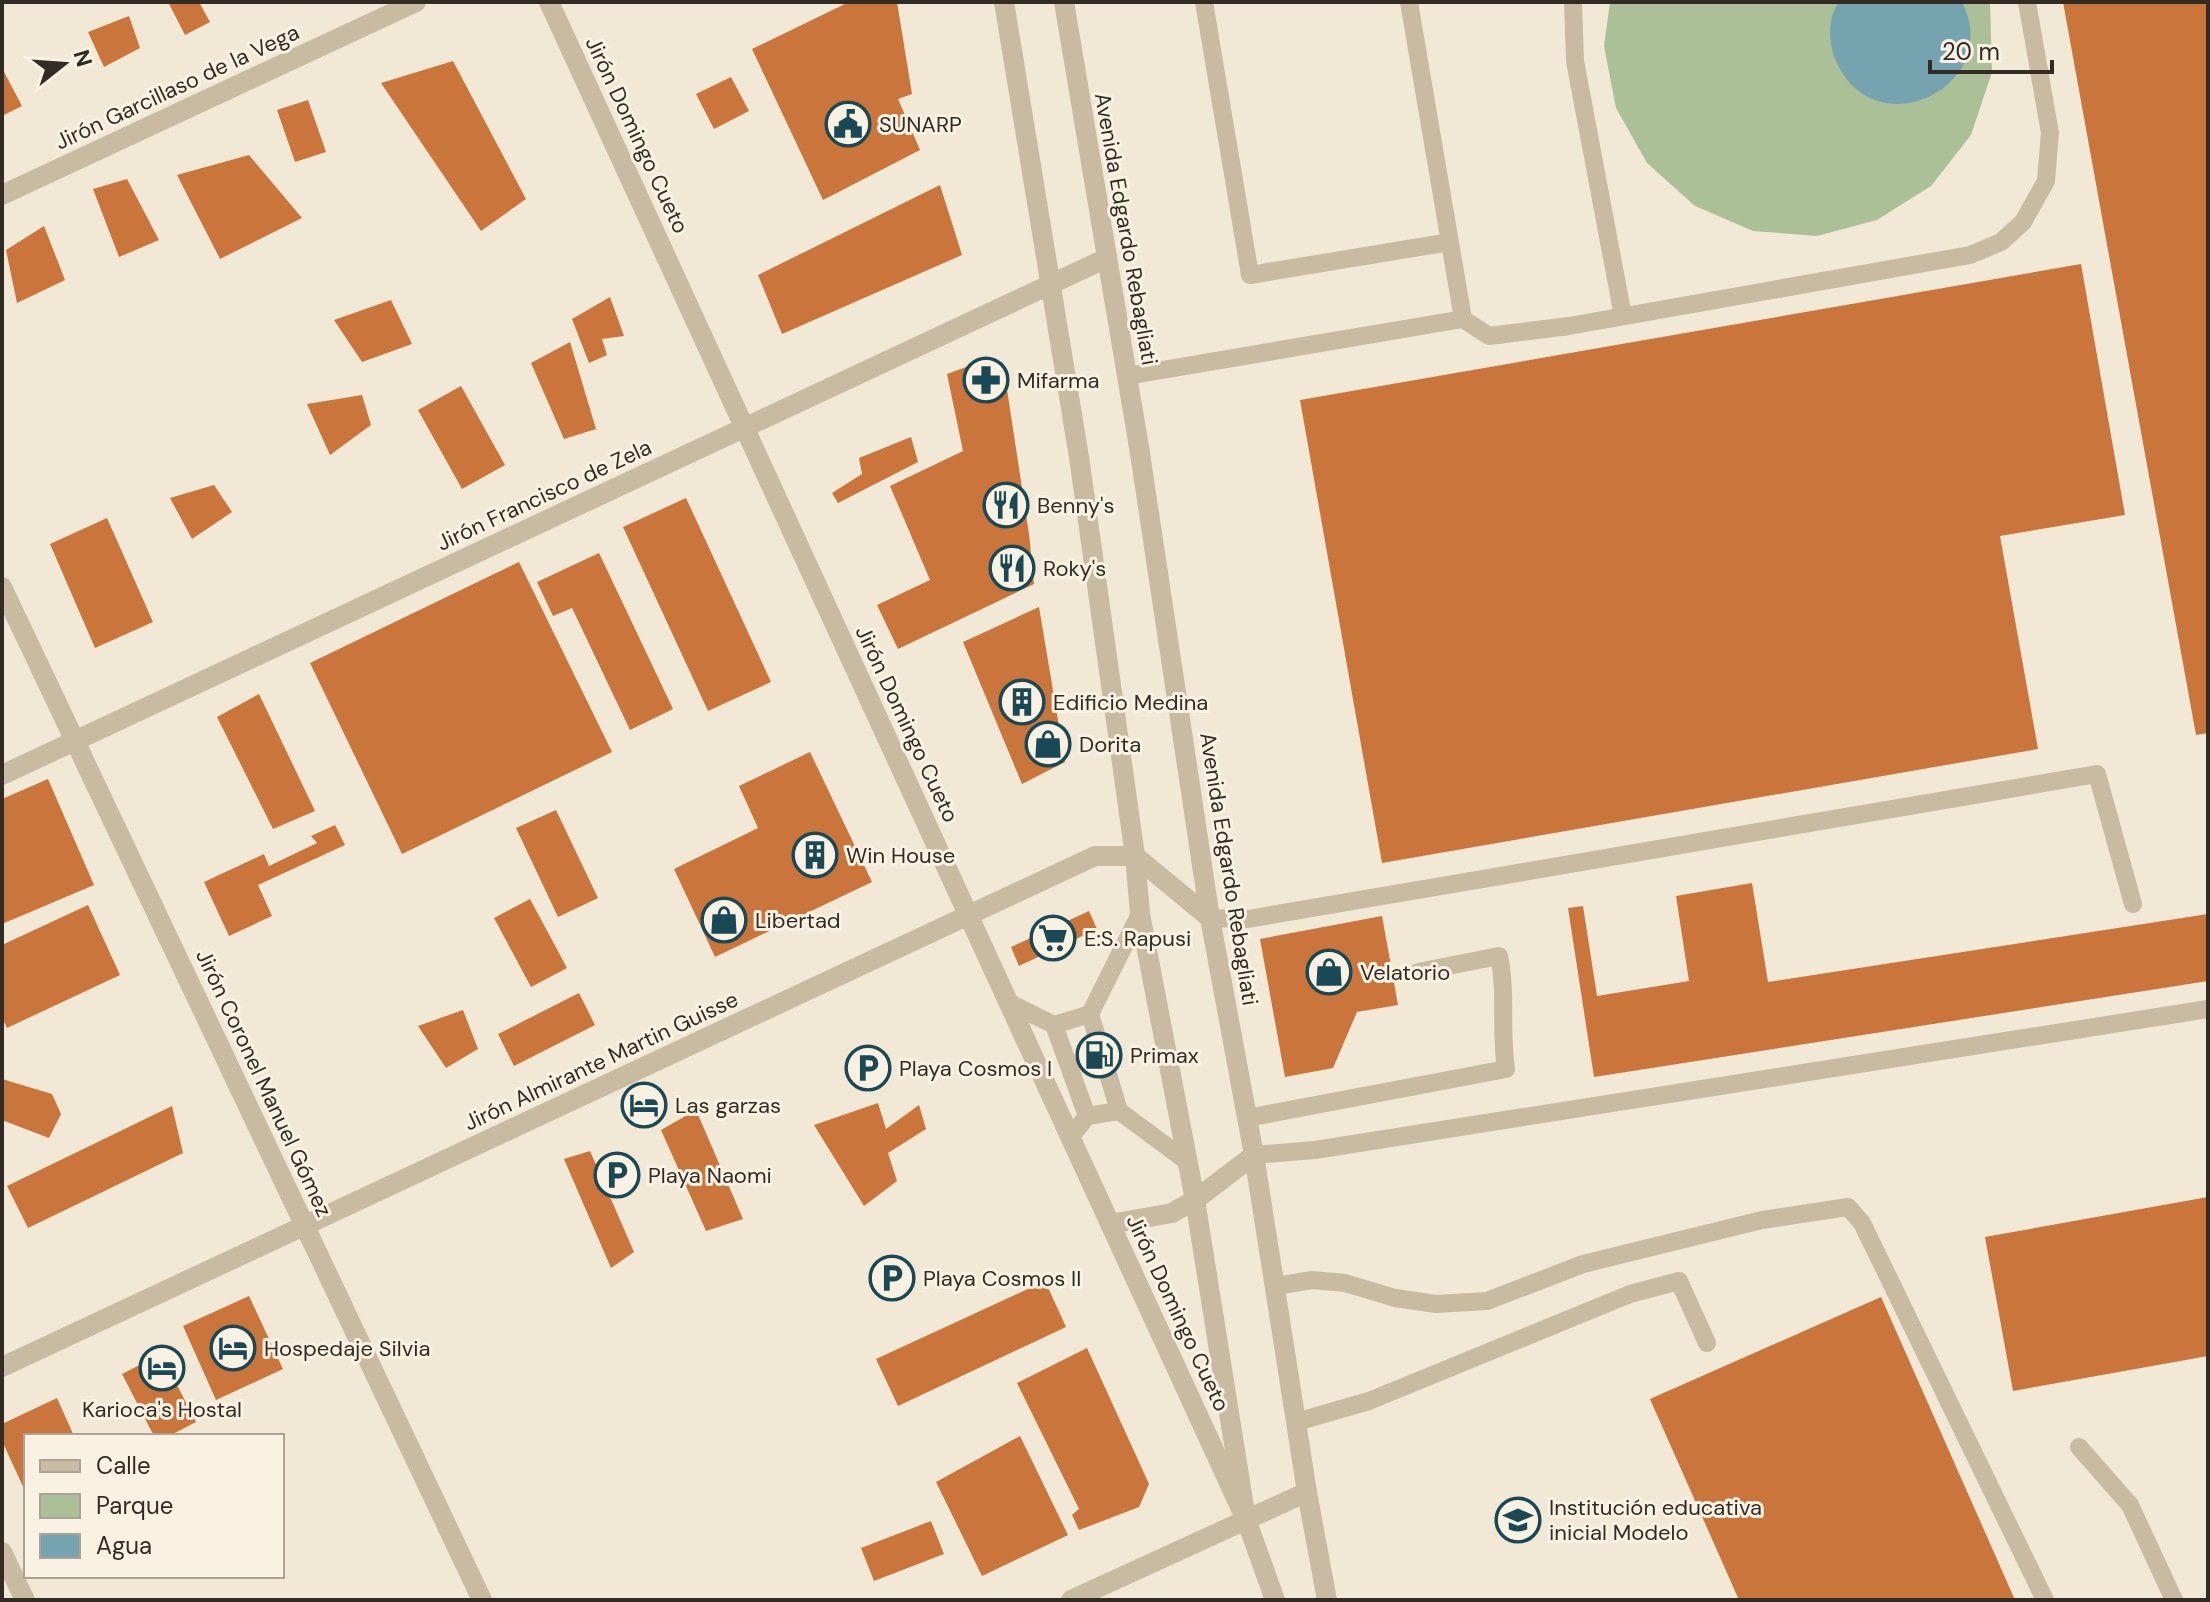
<svg xmlns="http://www.w3.org/2000/svg" width="2210" height="1602" font-family="'DM Sans',sans-serif">
  <rect width="100%" height="100%" fill="#f1e9d6"/>
  <!-- green -->
  <path fill="#abc096" d="M1610,2H1838L1835,7L1970,28L1962,2H1990L1992,72L1971,135L1931,186L1877,220L1817,236L1753,231L1695,206L1647,163L1616,108L1604,46Z"/>
  <!-- water -->
  <path fill="#75a3af" d="M1838,2H1962C2005,86 1875,150 1836,61C1828,43 1828,19 1838,2Z"/>
  <!-- building -->
  <path fill="#c9753c" d="M168,2H199L210,22L185,35Z
    M849,2H897L912,94L898,99L920,150L823,200L752,49Z
    M2063,2H2208V733L2196,735Z
    M129,16L140,48L104,67L88,32Z
    M453,61L526,199L481,231L381,83Z
    M2,68L22,106L2,116Z
    M731,77L749,111L714,129L696,94Z
    M308,100L326,152L295,162L277,110Z
    M249,155L302,218L220,259L177,175Z
    M127,179L159,240L119,257L93,189Z
    M940,185L962,255L782,334L758,275Z
    M44,226L65,280L17,303L6,250Z
    M2081,264L2125,515L2000,536L2038,749L1382,863L1300,400Z
    M610,297L624,336L602,339L607,355L589,363L572,319Z
    M391,300L412,344L362,362L334,320Z
    M570,342L596,429L564,439L531,363Z
    M991,358L1003,363L1029,534L1034,584L898,649L877,605L930,580L890,486L963,451L947,374Z
    M461,386L505,465L462,489L418,410Z
    M362,395L371,425L330,455L307,404Z
    M911,437L918,462L838,503L832,493L862,474L859,458Z
    M214,485L232,512L192,539L170,498Z
    M686,498L771,682L708,711L623,527Z
    M107,518L153,622L95,648L50,544Z
    M599,553L673,709L630,730L572,608L553,616L537,582Z
    M519,562L612,752L402,854L310,663Z
    M1039,607L1065,762L1022,784L963,642Z
    M259,694L315,811L273,829L217,717Z
    M810,752L872,882L715,957L674,869L758,828L739,786Z
    M48,779L94,885L2,924V799Z
    M556,810L598,898L558,917L516,828Z
    M335,825L345,845L258,885L272,916L229,936L204,882L264,854L269,866L317,843L311,836Z
    M1752,883L1768,982L2208,914V981L1594,1077L1568,908L1583,906L1597,996L1689,981L1676,896Z
    M530,899L567,968L531,987L494,918Z
    M88,905L120,975L7,1028L2,1018V945Z
    M1089,911L1097,929L1019,966L1011,947Z
    M1382,916L1398,1005L1357,1012L1333,1068L1285,1077L1260,939Z
    M579,993L595,1025L514,1066L498,1034Z
    M463,1010L478,1049L446,1068L418,1026Z
    M2,1079L52,1094L61,1114L49,1138L2,1120Z
    M878,1103L886,1129L919,1105L926,1129L888,1153L897,1181L864,1206L814,1125Z
    M172,1106L183,1153L28,1228L7,1186Z
    M696,1110L743,1219L706,1231L661,1130Z
    M590,1151L634,1252L611,1268L564,1159Z
    M2208,1197V1356L2013,1391L1985,1237Z
    M1045,1281L1066,1327L898,1406L876,1359Z
    M249,1296L283,1369L216,1400L183,1326Z
    M1881,1297L2015,1600H1739L1650,1399Z
    M1087,1348L1149,1484L1139,1507L1079,1530L1072,1515L1079,1509L1017,1383Z
    M161,1354L196,1422L169,1436H154L122,1374Z
    M57,1398L74,1436H26V1493L2,1441V1424Z
    M1020,1436L1068,1535L982,1576L936,1482Z
    M931,1521L944,1554L874,1581L861,1548Z"/>
  <g fill="none" stroke-linecap="round" stroke-linejoin="round">
    <!-- service -->
    <path stroke="#c9baa2" stroke-width="18" d="M1204,2L1250,275L1450,242
      M1573,2L1575,61L1623,316
      M1463,319L1489,336L1569,326L1970,255L2001,242L2023,222L2046,181L2050,133L2027,2
      M1127,376L1463,319L1409,2
      M1140,914L1090,1014L1119,1111L1188,1162
      M1210,918L1248,919L2097,774L2133,904
      M1008,1002L1054,1025L1087,1116
      M1054,1025L1090,1014
      M1247,1118L1506,1069C1500,1031 1507,994 1499,956L1418,972
      M1070,1138L1087,1116L1119,1111
      M1254,1155L1315,1150L2208,1009
      M1276,1286L1312,1280L1345,1283L1395,1298L1436,1304L1487,1301L1583,1264L1762,1220L1848,1207L1862,1223L2045,1600
      M1296,1422L1369,1401L1630,1294L1679,1281L1707,1343
      M2079,1447L2130,1505L2174,1600"/>
    <!-- minor -->
    <path stroke="#c9baa2" stroke-width="20" d="M549,2L1242,1511
      M2,195L416,2
      M2,587L482,1600
      M2,775L1107,258
      M2,1367L1095,856H1135L1210,918
      M1071,1600L1307,1492"/>
    <!-- tertiary -->
    <path stroke="#c9baa2" stroke-width="20" d="M1004,2L1079,457L1135,856L1140,914L1195,1200L1246,1519L1275,1600
      M1064,2L1139,447L1210,918L1254,1155L1307,1492L1327,1600
      M1110,1224L1172,1213L1195,1200L1254,1155
      M2,1552L25,1600"/>
  </g>
  <!-- icons -->
  <defs>
    <g id="civic-ring" transform="scale(2.3)"><circle r="9.5" fill="#f9f2e2" stroke="#1a4855" stroke-width="1.5"/><path d="M-.6-6.5H3V-4.5H.6V-3L4-1V1h2V6H-6V1h2V-1L-.6-3ZM-1.2 2.5V6h2.4V2.5Z" fill="#1a4855"/></g>
    <g id="pharmacy-ring" transform="scale(2.3)"><circle r="9.5" fill="#f9f2e2" stroke="#1a4855" stroke-width="1.5"/><path d="M-2-6h4v4h4v4h-4v4h-4v-4h-4v-4h4Z" fill="#1a4855"/></g>
    <g id="restaurant-ring" transform="scale(2.3)"><circle r="9.5" fill="#f9f2e2" stroke="#1a4855" stroke-width="1.5"/><path d="M-5-6h1v4h1v-4h1v4h1v-4h1v5L-1.5 .5V6h-2V.5L-5-1ZM5-6V6H3V1.5H1.5Q1.5-4 5-6Z" fill="#1a4855"/></g>
    <g id="building-ring" transform="scale(2.3)"><circle r="9.5" fill="#f9f2e2" stroke="#1a4855" stroke-width="1.5"/><path d="M-4-6H4V6H1V3H-1V6H-4ZM-2.5-4.3h1.7v1.8h-1.7ZM.8-4.3h1.7v1.8H.8ZM-2.5-1h1.7V.8h-1.7ZM.8-1h1.7V.8H.8Z" fill="#1a4855"/></g>
    <g id="shop-ring" transform="scale(2.3)"><circle r="9.5" fill="#f9f2e2" stroke="#1a4855" stroke-width="1.5"/><path d="M-5-2.5h2.3a2.7 3.5 0 0 1 5.4 0H5L5.5 6h-11ZM-1.5-2.5h3a1.5 2.3 0 0 0-3 0Z" fill="#1a4855"/></g>
    <g id="supermarket-ring" transform="scale(2.3)"><circle r="9.5" fill="#f9f2e2" stroke="#1a4855" stroke-width="1.5"/><path d="M-6-5.5h2.5l.6 2H6L4.5 2H-2.5L-4.4-4H-6ZM-1.5 3.2a1.3 1.3 0 1 0 .1 0ZM3 3.2a1.3 1.3 0 1 0 .1 0Z" fill="#1a4855"/></g>
    <g id="fuel-ring" transform="scale(2.3)"><circle r="9.5" fill="#f9f2e2" stroke="#1a4855" stroke-width="1.5"/><path d="M-5.5-6h7V0h2V4h1.3V-2.5L3-4.5l.8-.8L6-3V5H2.5V1h-1V6h-7ZM-4.2-4.7v3.2H.2V-4.7Z" fill="#1a4855"/></g>
    <g id="parking-ring" transform="scale(2.3)"><circle r="9.5" fill="#f9f2e2" stroke="#1a4855" stroke-width="1.5"/><path d="M-3.5-5.5H1a3.5 3.5 0 0 1 0 7H-1V5.5H-3.5ZM-1-3.4V-.6H.8a1.4 1.4 0 0 0 0-2.8Z" fill="#1a4855"/></g>
    <g id="hotel-ring" transform="scale(2.3)"><circle r="9.5" fill="#f9f2e2" stroke="#1a4855" stroke-width="1.5"/><path d="M-6-4.5h1.5V1H6V5H4.5V3h-9V5H-6ZM-4 0a1.8 1.8 0 1 1 3.6 0ZM.5 0V-2.5h3Q6-2.5 6 0Z" fill="#1a4855"/></g>
    <g id="school-ring" transform="scale(2.3)"><circle r="9.5" fill="#f9f2e2" stroke="#1a4855" stroke-width="1.5"/><path d="M0-5L7-2L0 1L-7-2ZM-4 1L0 2.5L4 1V4Q0 6-4 4Z" fill="#1a4855"/></g>
  </defs>
  <g fill-rule="evenodd">
    <use href="#civic-ring" x="848" y="124"/>
    <use href="#pharmacy-ring" x="986" y="380"/>
    <use href="#restaurant-ring" x="1006" y="505"/>
    <use href="#restaurant-ring" x="1012" y="568"/>
    <use href="#building-ring" x="1022" y="702"/>
    <use href="#shop-ring" x="1048" y="744"/>
    <use href="#building-ring" x="815" y="855"/>
    <use href="#shop-ring" x="724" y="920"/>
    <use href="#supermarket-ring" x="1053" y="938"/>
    <use href="#shop-ring" x="1329" y="972"/>
    <use href="#fuel-ring" x="1099" y="1055"/>
    <use href="#parking-ring" x="868" y="1068"/>
    <use href="#hotel-ring" x="644" y="1105"/>
    <use href="#parking-ring" x="617" y="1175"/>
    <use href="#parking-ring" x="892" y="1278"/>
    <use href="#hotel-ring" x="233" y="1348"/>
    <use href="#hotel-ring" x="162" y="1368"/>
    <use href="#school-ring" x="1518" y="1520"/>
  </g>
  <g text-anchor="middle" dominant-baseline="central" stroke-width="6" stroke-linejoin="round" paint-order="stroke">
    <!-- street labels -->
    <g font-size="22" fill="#332c25" stroke="#f9f2e2">
      <text transform="translate(177 87) rotate(-25)">Jirón Garcillaso de la Vega</text>
      <text transform="translate(637 135) rotate(65)">Jirón Domingo Cueto</text>
      <text transform="translate(1126 229) rotate(80)">Avenida Edgardo Rebagliati</text>
      <text transform="translate(544 495) rotate(-25)">Jirón Francisco de Zela</text>
      <text transform="translate(907 724) rotate(65)">Jirón Domingo Cueto</text>
      <text transform="translate(1229 869) rotate(81)">Avenida Edgardo Rebagliati</text>
      <text transform="translate(601 1061) rotate(-25)">Jirón Almirante Martin Guisse</text>
      <text transform="translate(264 1083) rotate(65)">Jirón Coronel Manuel Gómez</text>
      <text transform="translate(1178 1313) rotate(65)">Jirón Domingo Cueto</text>
    </g>
    <!-- poi labels -->
    <g font-size="22" fill="#332c25" stroke="#f9f2e2" text-anchor="start">
      <text x="879" y="124">SUNARP</text>
      <text x="1017" y="380">Mifarma</text>
      <text x="1037" y="505">Benny's</text>
      <text x="1043" y="568">Roky's</text>
      <text x="1053" y="702">Edificio Medina</text>
      <text x="1079" y="744">Dorita</text>
      <text x="846" y="855">Win House</text>
      <text x="755" y="920">Libertad</text>
      <text x="1084" y="938">E:S. Rapusi</text>
      <text x="1360" y="972">Velatorio</text>
      <text x="1130" y="1055">Primax</text>
      <text x="899" y="1068">Playa Cosmos I</text>
      <text x="675" y="1105">Las garzas</text>
      <text x="648" y="1175">Playa Naomi</text>
      <text x="923" y="1278">Playa Cosmos II</text>
      <text x="264" y="1348">Hospedaje Silvia</text>
      <text x="162" y="1409" text-anchor="middle">Karioca's Hostal</text>
      <text x="1549" y="1507">Institución educativa<tspan x="1549" dy="25">inicial Modelo</tspan></text>
    </g>
  </g>
  <!-- border -->
  <rect width="2210" height="1602" fill="none" stroke="#332c25" stroke-width="8"/>
  <!-- legend -->
  <rect x="24" y="1434" width="260" height="144" fill="#f9f2e2" stroke="#aaa396" stroke-width="2"/>
  <rect x="40" y="1460" width="40" height="12" fill="#c9baa2" stroke="#aaa396" stroke-width="2"/>
  <text x="96" y="1474" font-size="24" fill="#332c25">Calle</text>
  <rect x="40" y="1494" width="40" height="24" fill="#abc096" stroke="#aaa396" stroke-width="2"/>
  <text x="96" y="1514" font-size="24" fill="#332c25">Parque</text>
  <rect x="40" y="1534" width="40" height="24" fill="#75a3af" stroke="#aaa396" stroke-width="2"/>
  <text x="96" y="1554" font-size="24" fill="#332c25">Agua</text>
  <!-- north arrow -->
  <g transform="translate(64 64) rotate(73)" stroke="#f9f2e2" stroke-width="6" paint-order="stroke">
  <path d="M0-6L14 30L0 20L-14 30Z" fill="#332c25"/>
  <text y="-12" font-size="22" font-weight="bold" text-anchor="middle" fill="#332c25">N</text>
  </g>
  <!-- scale -->
  <path d="M1930 60v12h122v-12" fill="none" stroke="#332c25" stroke-width="4"/>
  <text x="1942" y="60" font-size="24" fill="#332c25" stroke="#f9f2e2" stroke-width="6" paint-order="stroke">20 m</text>
</svg>
